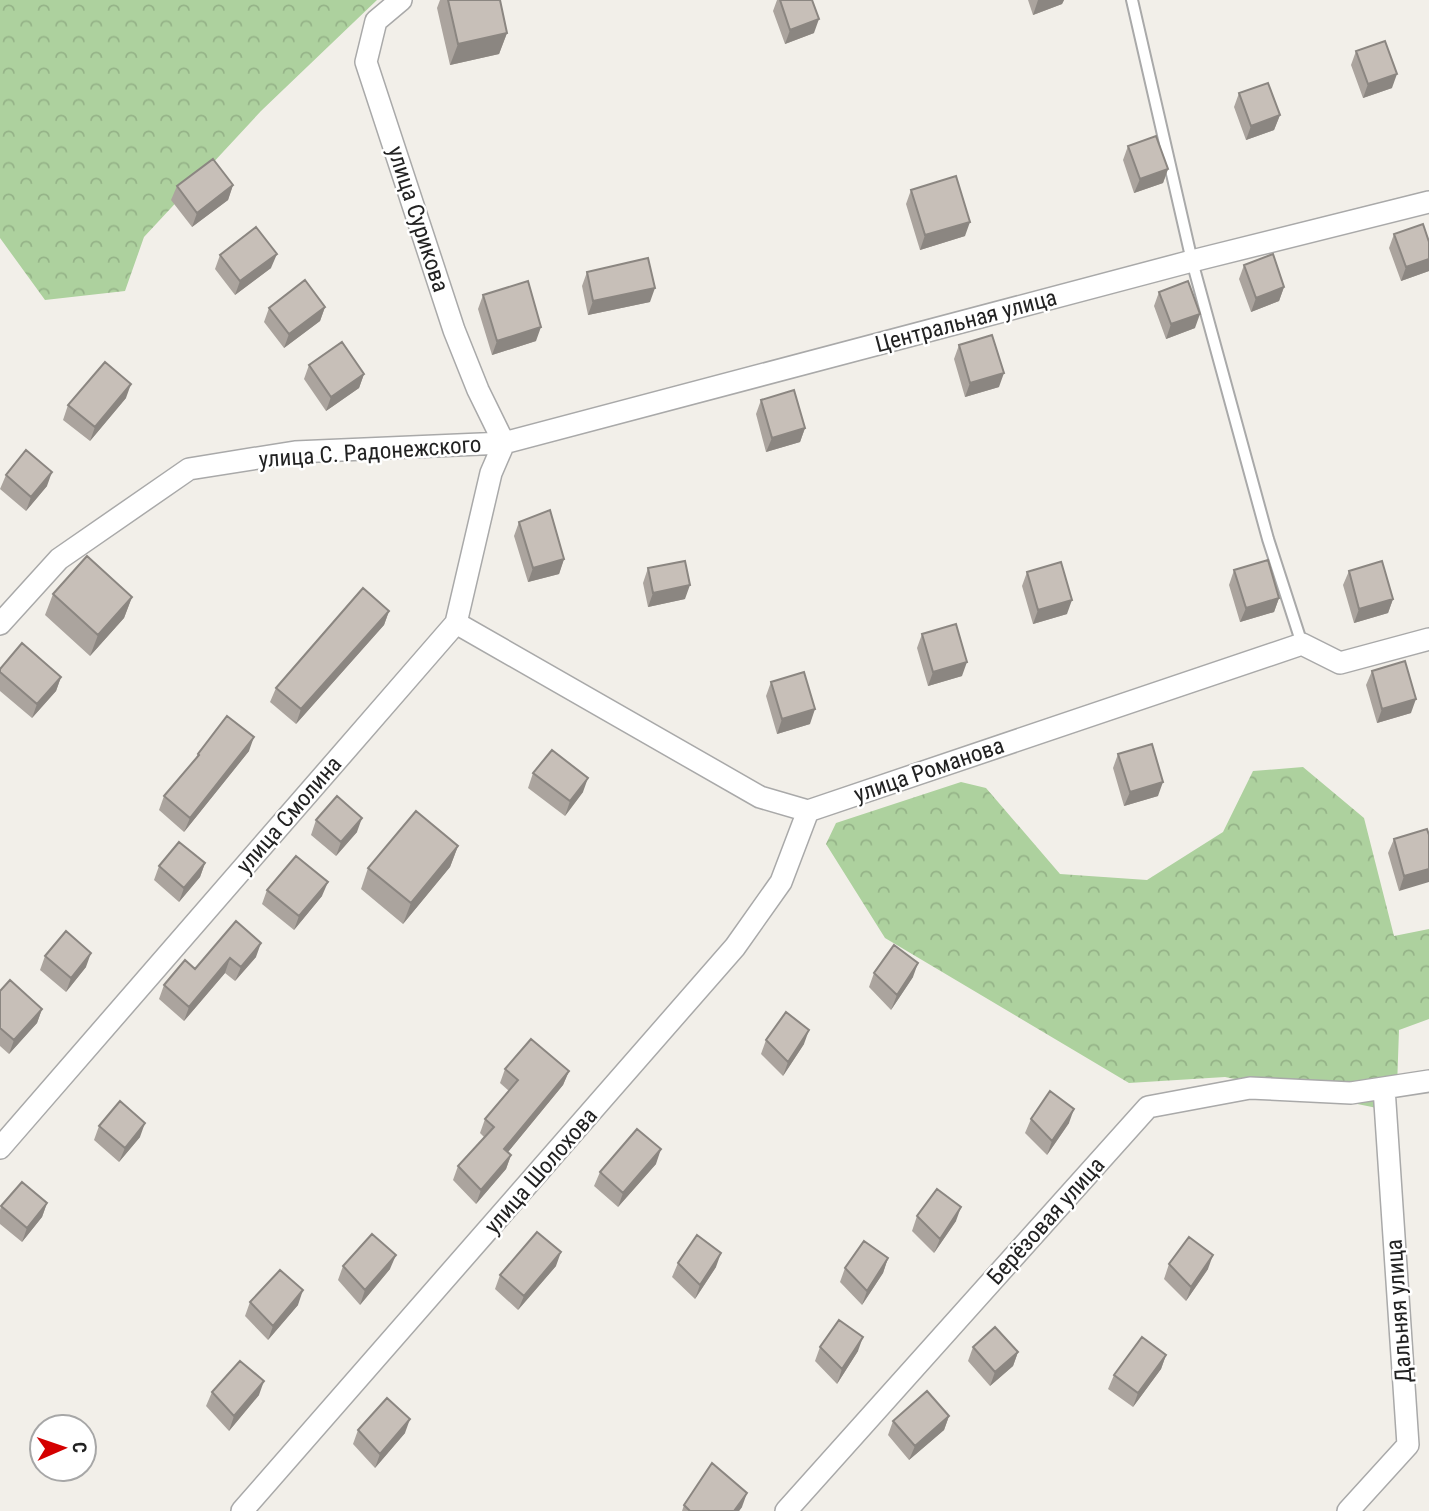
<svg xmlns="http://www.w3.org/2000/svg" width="1429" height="1511" font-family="'Roboto Condensed',sans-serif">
  <defs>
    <pattern id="forest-crowns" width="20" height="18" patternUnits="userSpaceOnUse" patternTransform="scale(1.75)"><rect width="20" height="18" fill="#add19e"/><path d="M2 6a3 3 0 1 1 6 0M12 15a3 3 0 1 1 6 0" fill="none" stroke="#95b388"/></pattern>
  </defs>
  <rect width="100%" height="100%" fill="#f2efe9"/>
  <!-- forest -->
  <path fill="url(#forest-crowns)" d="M0,0H377L261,111L144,237L125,291L45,300L0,238Z
    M1303,767L1364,818L1394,936L1429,929V1019L1399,1030L1397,1087L1377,1108L1225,1077L1129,1083L885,938L826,844L836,823L961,782L986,788L1060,874L1147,880L1223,832L1253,771Z"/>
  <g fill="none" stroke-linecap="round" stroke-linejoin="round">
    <!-- service casing -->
    <g stroke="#a9a9a9" stroke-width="14">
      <path id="service" d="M1132,0L1192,261L1268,539L1302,644"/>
    </g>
    <!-- minor casing -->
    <g stroke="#a9a9a9" stroke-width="24">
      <path id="minor" d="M401,0L376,21L366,62L454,330L478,390L504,443
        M456,623L760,797L808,811L1302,644L1340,663L1429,639
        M0,624L59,559L189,469L295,452L504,443L1192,261L1429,202
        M0,1148L456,623L491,473L504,443
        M242,1511L735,947L781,882L808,811
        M786,1511L1148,1107L1250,1088L1351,1093L1429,1081
        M1348,1511L1408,1445L1384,1088"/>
    </g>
    <!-- service -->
    <use href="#service" stroke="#fff" stroke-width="10"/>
    <!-- minor -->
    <use href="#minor" stroke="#fff" stroke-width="21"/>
  </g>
  <!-- wall -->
  <path fill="#aba49e" d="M440,0H500L507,33L499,54L450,65L437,8Z
    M777,0H812L814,33L785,44L773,11Z
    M1028,0H1064L1062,4L1033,15Z
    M1356,51L1392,88L1363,98L1351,65Z
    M1239,93L1280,115L1274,130L1246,140L1234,107Z
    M1128,146L1168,169L1163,183L1134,193L1123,160Z
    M233,185L228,200L192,227L171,200L177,186Z
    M911,190L965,236L920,250L906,204Z
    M1394,234L1429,242V271L1401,281L1389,248Z
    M220,255L271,268L235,295L215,269Z
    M1244,265L1284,287L1279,301L1251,312L1239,279Z
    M587,272L650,302L588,315L582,286Z
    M1159,292L1195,328L1166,339L1154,306Z
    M483,295L536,341L492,355L478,309Z
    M325,307L320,321L284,348L264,322L269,308Z
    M959,345L999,387L965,397L954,359Z
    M309,365L364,374L359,388L326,411L304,379Z
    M126,398L90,441L63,420L68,405Z
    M761,400L805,428L800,442L766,452L756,414Z
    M6,475L47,486L26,511L0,489Z
    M519,522L564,559L559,574L528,582L514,536Z
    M648,568L685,599L648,607L643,583Z
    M1234,570L1279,598L1274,612L1240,622L1229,585Z
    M1349,571L1393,599L1388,613L1354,623L1343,585Z
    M1027,572L1067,614L1033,624L1022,586Z
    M53,594L132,597L124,618L90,656L45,615Z
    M389,611L384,625L296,724L270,702L276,688Z
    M922,634L962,676L928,686L917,648Z
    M0,669L61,677L56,691L32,718L0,691Z
    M1372,671L1411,713L1377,723L1366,685Z
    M771,682L810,724L777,734L766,696Z
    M249,751L184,832L159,810L164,796L196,758L198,754Z
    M1118,754L1158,796L1124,806L1113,768Z
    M533,773L583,792L565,816L528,788Z
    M316,820L357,832L336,856L311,835Z
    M1427,829L1399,891L1388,853L1394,839Z
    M458,846L450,867L403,924L361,889L368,868Z
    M205,863L200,877L179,902L154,880L159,866Z
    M267,890L322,896L294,930L262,904Z
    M236,921L256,957L235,981L225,973L184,1021L159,999L164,985L195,969Z
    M45,956L86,967L66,992L40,970Z
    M874,973L913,977L891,1010L869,987Z
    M0,991L42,1009L37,1023L9,1054L0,1046Z
    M766,1040L804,1044L783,1076L761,1054Z
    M505,1069L569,1071L563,1085L508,1152L511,1155L506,1169L476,1204L453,1180L458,1166L484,1137L480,1133L485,1119L509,1091L500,1083Z
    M1031,1119L1069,1123L1047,1155L1025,1133Z
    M99,1126L140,1137L119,1162L94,1140Z
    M656,1164L618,1207L594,1186L600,1172Z
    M47,1203L42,1217L22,1242L0,1224V1210L1,1206Z
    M917,1216L956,1221L934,1253L912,1231Z
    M888,1258L883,1273L862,1305L840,1282L845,1268Z
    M678,1263L716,1267L695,1299L672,1277Z
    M1169,1264L1208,1269L1186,1301L1164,1279Z
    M343,1266L390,1269L360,1305L338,1280Z
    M556,1266L518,1310L495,1289L500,1275Z
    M250,1302L298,1305L268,1340L245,1316Z
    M820,1347L858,1351L837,1384L815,1361Z
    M973,1347L1018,1352L1013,1366L990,1386L968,1361Z
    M1166,1355L1161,1369L1133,1407L1108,1389L1114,1375Z
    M212,1392L259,1395L229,1431L206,1406Z
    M949,1416L944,1430L909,1460L888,1435L893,1421Z
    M358,1430L405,1433L375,1468L353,1444Z
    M684,1505L742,1507L739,1511H682Z"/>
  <!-- shaded-wall -->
  <path fill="#8b8681" d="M1038,0H1064L1062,4L1033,15Z
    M819,19L814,33L785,44L790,30Z
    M507,33L499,54L450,65L458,44Z
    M1397,74L1392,88L1363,98L1368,84Z
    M1280,115L1274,130L1246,140L1251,126Z
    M1168,169L1163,183L1134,193L1140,179Z
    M233,185L228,200L192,227L197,213Z
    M970,222L965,236L920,250L925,235Z
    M277,254L271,268L235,295L240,281Z
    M1429,259V271L1401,281L1406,267Z
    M1284,287L1279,301L1251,312L1256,298Z
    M655,288L650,302L588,315L593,301Z
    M325,307L320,321L284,348L289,334Z
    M1200,314L1195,328L1166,339L1171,324Z
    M541,327L536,341L492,355L497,341Z
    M1004,373L999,387L965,397L970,383Z
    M364,374L359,388L326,411L331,397Z
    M131,384L126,398L90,441L95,427Z
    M805,428L800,442L766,452L772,438Z
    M52,472L47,486L26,511L31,497Z
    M564,559L559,574L528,582L533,568Z
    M690,585L685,599L648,607L653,593Z
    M132,597L124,618L90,656L98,635Z
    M1279,598L1274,612L1240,622L1246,608Z
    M1393,599L1388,613L1354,623L1359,609Z
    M1072,600L1067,614L1033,624L1038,610Z
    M389,611L384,625L296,724L301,709Z
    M967,662L962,676L928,686L933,672Z
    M61,677L56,691L32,718L37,704Z
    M1416,699L1411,713L1377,723L1382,709Z
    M815,709L810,724L777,734L782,719Z
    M254,737L249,751L184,832L190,818Z
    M588,778L583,792L565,816L570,801Z
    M1163,782L1158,796L1124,806L1130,792Z
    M362,818L357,832L336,856L341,842Z
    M458,846L450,867L403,924L411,903Z
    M205,863L200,877L179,902L184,888Z
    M1429,869V882L1399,891L1404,876Z
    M328,882L322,896L294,930L299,916Z
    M261,943L256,957L235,981L241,967Z
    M91,953L86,967L66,992L71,978Z
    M230,958L225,973L184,1021L189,1007Z
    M918,963L913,977L891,1010L897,995Z
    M42,1009L37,1023L9,1054L14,1040Z
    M809,1030L804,1044L783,1076L788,1062Z
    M569,1071L563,1085L499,1163L504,1149Z
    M1074,1109L1069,1123L1047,1155L1052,1141Z
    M145,1123L140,1137L119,1162L125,1148Z
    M661,1149L656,1164L618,1207L623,1193Z
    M511,1155L506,1169L476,1204L481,1190Z
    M47,1203L42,1217L22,1242L27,1228Z
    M961,1207L956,1221L934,1253L940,1239Z
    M561,1252L556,1266L518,1310L524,1296Z
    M721,1253L716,1267L695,1299L700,1285Z
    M396,1255L390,1269L360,1305L365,1290Z
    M1213,1255L1208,1269L1186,1301L1191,1287Z
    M888,1258L883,1273L862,1305L867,1291Z
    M303,1290L298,1305L268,1340L273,1326Z
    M863,1337L858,1351L837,1384L842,1369Z
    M1018,1352L1013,1366L990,1386L995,1372Z
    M1166,1355L1161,1369L1133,1407L1138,1393Z
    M264,1381L259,1395L229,1431L234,1416Z
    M949,1416L944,1430L909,1460L915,1446Z
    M410,1419L405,1433L375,1468L380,1454Z
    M747,1493L742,1507L739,1511H734Z"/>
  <!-- building -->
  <path fill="#c7bfb8" stroke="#8b8681" stroke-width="2" d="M448,0H500L507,33L458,44Z
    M780,0H812L819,19L790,30Z
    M1385,41L1397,74L1368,84L1356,51Z
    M1268,83L1280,115L1251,126L1239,93Z
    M1156,136L1168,169L1140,179L1128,146Z
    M213,159L233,185L197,213L177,186Z
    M956,176L970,222L925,235L911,190Z
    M1423,224L1429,242V259L1406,267L1394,234Z
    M256,227L277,254L240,281L220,255Z
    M1273,254L1284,287L1256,298L1244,265Z
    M648,258L655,288L593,301L587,272Z
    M305,280L325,307L289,334L269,308Z
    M528,281L541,327L497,341L483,295Z
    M1188,281L1200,314L1171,324L1159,292Z
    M992,335L1004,373L970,383L959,345Z
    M342,342L364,374L331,397L309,365Z
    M105,362L131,384L95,427L68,405Z
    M794,390L805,428L772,438L761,400Z
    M26,450L52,472L31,497L6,475Z
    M550,510L564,559L533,568L519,522Z
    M87,556L132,597L98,635L53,594Z
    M1268,560L1279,598L1246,608L1234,570Z
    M685,561L690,585L653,593L648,568Z
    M1382,561L1393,599L1359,609L1349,571Z
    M1061,562L1072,600L1038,610L1027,572Z
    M363,588L389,611L301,709L276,688Z
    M956,624L967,662L933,672L922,634Z
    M22,643L61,677L37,704L0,672V669Z
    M1405,661L1416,699L1382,709L1372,671Z
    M804,672L815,709L782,719L771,682Z
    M227,716L254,737L190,818L164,796L199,755L198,754Z
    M1152,744L1163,782L1130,792L1118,754Z
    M552,750L588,778L570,801L533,773Z
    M337,796L362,818L341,842L316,820Z
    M416,811L458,846L411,903L368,868Z
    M1427,829L1429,835V869L1404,876L1394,839Z
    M179,842L205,863L184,888L159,866Z
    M296,856L328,882L299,916L267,890Z
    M236,921L261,943L241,967L230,958L189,1007L164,985L185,960L195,969Z
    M66,931L91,953L71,978L45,956Z
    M894,945L918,963L897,995L874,973Z
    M10,980L42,1009L14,1040L0,1028V991Z
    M786,1012L809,1030L788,1062L766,1040Z
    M531,1039L569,1071L504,1149L511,1155L481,1190L458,1166L494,1127L485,1119L518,1080L505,1069Z
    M1050,1091L1074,1109L1052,1141L1031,1119Z
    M120,1101L145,1123L125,1148L99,1126Z
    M637,1129L661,1149L623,1193L600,1172Z
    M22,1182L47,1203L27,1228L1,1206Z
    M937,1189L961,1207L940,1239L917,1216Z
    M537,1232L561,1252L524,1296L500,1275Z
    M372,1234L396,1255L365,1290L343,1266Z
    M697,1235L721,1253L700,1285L678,1263Z
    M1189,1237L1213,1255L1191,1287L1169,1264Z
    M864,1241L888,1258L867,1291L845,1268Z
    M280,1270L303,1290L273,1326L250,1302Z
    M839,1320L863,1337L842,1369L820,1347Z
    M995,1327L1018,1352L995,1372L973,1347Z
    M1142,1337L1166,1355L1138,1393L1114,1375Z
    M240,1361L264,1381L234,1416L212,1392Z
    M927,1391L949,1416L915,1446L893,1421Z
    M387,1398L410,1419L380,1454L358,1430Z
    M712,1463L747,1493L734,1511H690L684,1505Z"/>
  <g text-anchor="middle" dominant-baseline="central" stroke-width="5" stroke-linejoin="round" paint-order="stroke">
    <!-- street labels -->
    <g font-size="23" fill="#222" stroke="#fff">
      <text transform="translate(418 219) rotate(72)">улица Сурикова</text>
      <text transform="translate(966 321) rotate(-15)">Центральная улица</text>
      <text transform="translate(370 452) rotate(-4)">улица С. Радонежского</text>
      <text transform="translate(929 770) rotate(-19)">улица Романова</text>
      <text transform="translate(289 815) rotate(-49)">улица Смолина</text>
      <text transform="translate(541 1171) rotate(-49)">улица Шолохова</text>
      <text transform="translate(1046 1221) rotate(-48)">Берёзовая улица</text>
      <text transform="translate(1399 1311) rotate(-94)">Дальняя улица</text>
    </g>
  </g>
  <!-- north arrow -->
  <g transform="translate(63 1448) rotate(88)"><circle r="33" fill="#ffffff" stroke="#a7a7a7" stroke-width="2"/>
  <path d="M0-5L12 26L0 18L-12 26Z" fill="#d40000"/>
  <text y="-10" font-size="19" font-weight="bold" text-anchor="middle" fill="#222222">С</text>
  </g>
</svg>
